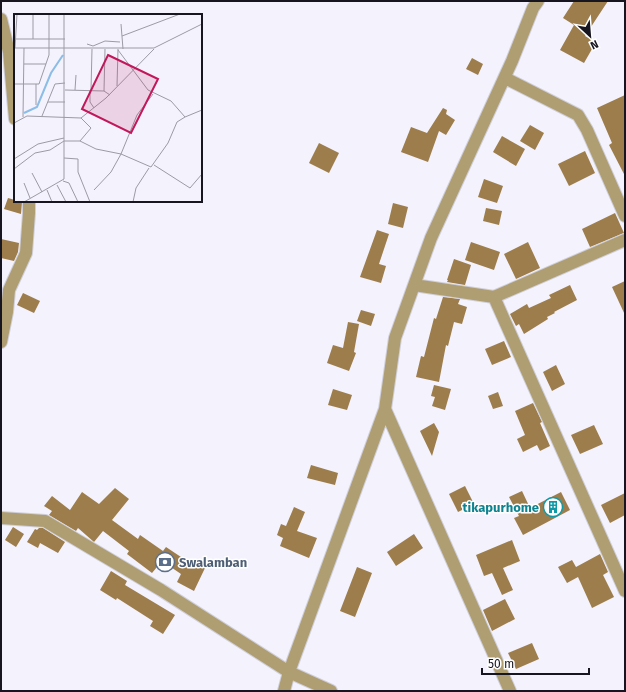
<svg xmlns="http://www.w3.org/2000/svg" width="626" height="692" font-family="'Fira Sans',sans-serif">
  <rect width="100%" height="100%" fill="#f3f2fd"/>
  <!-- building -->
  <path fill="#9d7d4b" d="M574,1H608L585,36L596,42L584,63L560,50L574,25L563,18Z
    M472,58L483,64L478,75L466,69Z
    M625,95V176L609,145L612,143L597,108Z
    M443,108L447,110L446,114L455,120L446,135L439,131L428,162L401,152L411,127L427,133Z
    M530,125L544,133L535,150L520,141Z
    M502,136L525,149L516,166L493,152Z
    M319,143L339,153L329,173L309,163Z
    M585,151L595,173L569,186L558,164Z
    M484,179L503,186L497,203L478,197Z
    M8,198L22,202L21,214L4,209Z
    M393,203L408,207L403,228L388,224Z
    M486,208L502,211L499,225L483,221Z
    M615,213L624,233L590,247L582,229Z
    M377,230L389,234L379,264L386,266L381,283L360,277Z
    M1,239L19,243L18,252L14,261L1,258Z
    M471,242L500,252L494,270L465,260Z
    M528,242L540,268L516,279L504,254Z
    M454,259L471,265L465,285L447,282L448,280H447Z
    M625,281V315L612,287Z
    M570,285L577,300L554,312L555,313L547,317L548,319L524,334L519,324L516,326L510,314L527,304L529,308L551,298L549,295Z
    M23,293L40,301L34,313L17,305Z
    M443,297L460,299L458,304L467,307L462,324L454,322L448,346L446,345L439,382L416,377L421,356L424,357L434,318L436,319Z
    M361,310L375,314L371,326L357,321Z
    M348,322L359,324L354,352L356,353L349,371L327,363L333,345L343,348Z
    M504,341L511,357L492,365L485,349Z
    M556,365L565,384L552,391L543,372Z
    M434,385L451,389L445,410L432,406L435,397L431,396Z
    M333,389L352,395L347,410L328,405Z
    M498,392L503,406L493,409L488,396Z
    M533,403L542,422L540,423L550,446L540,451L537,445L523,452L517,439L525,435L515,411Z
    M434,423L439,432L432,456L420,431Z
    M594,425L603,444L580,454L571,435Z
    M311,465L338,473L335,485L307,478Z
    M465,486L474,504L458,512L449,494Z
    M115,488L129,499L112,520L138,539L140,535L163,551L166,547L187,561L188,560L205,568L194,591L177,582L181,574L162,561L152,573L127,554L129,551L103,531L94,542L78,528L76,531L49,515L52,511L44,506L52,496L70,510L82,492L99,504Z
    M522,491L530,508L561,492L570,510L523,535L514,518L519,516L509,497Z
    M625,493V515L610,523L601,505Z
    M294,507L305,512L297,531L317,538L309,558L280,546L283,538L277,535L281,524L286,526Z
    M13,527L24,534L16,547L5,540Z
    M39,528H43L65,542L58,553L40,543L38,548L27,542L35,529L37,530Z
    M414,534L423,548L396,566L387,552Z
    M512,540L520,561L503,568L513,590L502,595L492,573L484,576L476,555Z
    M600,554L608,572L603,575L614,597L592,608L578,577L567,583L558,567L572,560L576,567Z
    M357,567L372,573L355,617L340,611Z
    M111,571L127,581L125,585L175,615L163,634L150,626L153,621L117,598L116,600L100,590Z
    M505,599L515,619L492,631L483,610Z
    M532,643L539,659L516,669L508,653Z"/>
  <g fill="none" stroke-linecap="round" stroke-linejoin="round">
    <!-- street casing -->
    <g stroke="#d0cfda" stroke-width="14">
      <path id="street" d="M1,19L9,52L15,119
        M505,78L578,115L587,130L625,216
        M414,285L494,297L625,240
        M494,297L625,591
        M1,342L7,312L9,290L26,253L29,213V201
        M385,409L510,691
        M1,518L45,521L161,590L289,672L331,691
        M284,691L289,672L385,409L395,338L431,238L512,61L533,8L538,1"/>
    </g>
    <!-- street -->
    <use href="#street" stroke="#ae9e72" stroke-width="12"/>
  </g>
  <!-- icons -->
  <defs>
    <g id="building-ring" transform="scale(1)"><circle r="9.5" fill="#fff" stroke="#0f9aa8" stroke-width="1.5"/><path d="M-4-6H4V6H1V3H-1V6H-4ZM-2.5-4.3h1.7v1.8h-1.7ZM.8-4.3h1.7v1.8H.8ZM-2.5-1h1.7V.8h-1.7ZM.8-1h1.7V.8H.8Z" fill="#0f9aa8"/></g>
    <g id="bank-ring" transform="scale(1)"><circle r="9.5" fill="#fff" stroke="#5c6f8a" stroke-width="1.5"/><path d="M-6-4H6V4H-6ZM0-2.3a2.3 2.3 0 1 0 0 4.6a2.3 2.3 0 1 0 0-4.6Z" fill="#5c6f8a"/></g>
  </defs>
  <g fill-rule="evenodd">
    <use href="#building-ring" x="553" y="507"/>
    <use href="#bank-ring" x="165" y="562"/>
  </g>
  <g text-anchor="middle" dominant-baseline="central" stroke-width="3" stroke-linejoin="round" paint-order="stroke">
    <!-- culture labels -->
    <g font-size="13" font-weight="bold" fill="#0d838f" stroke="#fff" text-anchor="end">
      <text x="539" y="507">tikapurhome</text>
    </g>
    <!-- service labels -->
    <g font-size="13" font-weight="bold" fill="#4e5e75" stroke="#fff" text-anchor="start">
      <text x="179" y="562">Swalamban</text>
    </g>
  </g>
  <!-- overview -->
  <g transform="translate(14 14)">
    <rect width="188" height="188" fill="#f3f2fd"/>
    <path fill="none" stroke="#8bbde6" stroke-width="2" d="M10,99L23,93L37,59L49,41"/>
    <path fill="none" stroke="#9b9aa5" stroke-width="1" d="M107,10L109,35M108,22L166,0M0,25H51M19,25V0M73,30L79,32L91,27L106,28M0,34H140L188,10M1,34L3,0M104,36L134,76L157,87L171,103L188,96M10,50H32M0,70H25L35,41V0M103,72L104,35M51,76L90,77L96,81M61,76L62,61M76,76V88L80,94M77,76L78,35M90,77L91,35M34,88H51M22,91V70M28,102L41,70L51,69M9,103L10,34M0,109L13,102L67,104L92,84L140,35M66,127L82,135L107,140L123,101L139,80M50,144L64,145V158L76,188M0,145L24,130L50,124M140,151L176,174L188,160M0,155L21,139L36,136L50,127H66L77,114L67,104M18,159L28,178M49,167L55,169L64,188M10,169L16,184M43,171L52,188M33,176L38,188M80,176L97,158L107,140L137,153L154,129L163,108L171,103M10,188L50,165V0M119,188L122,174L135,154"/>
    <path fill="#c2185b" fill-opacity="0.15" stroke="#c2185b" stroke-width="2" d="M94,41L144,65L117,119L68,95Z"/>
    <rect width="188" height="188" fill="none" stroke="#171620" stroke-width="2"/>
  </g>
  <!-- border -->
  <rect width="626" height="692" fill="none" stroke="#171620" stroke-width="4"/>
  <!-- north arrow -->
  <g transform="translate(590 36) rotate(154)" stroke="#ffffff" stroke-width="3" paint-order="stroke">
  <path d="M0-3L7 15L0 10L-7 15Z" fill="#171620"/>
  <text y="-6" font-size="11" font-weight="bold" text-anchor="middle" fill="#171620">N</text>
  </g>
  <!-- scale -->
  <path d="M482 668v6h107v-6" fill="none" stroke="#171620" stroke-width="2"/>
  <text x="488" y="668" font-size="12" fill="#171620" stroke="#ffffff" stroke-width="3" paint-order="stroke">50 m</text>
</svg>
